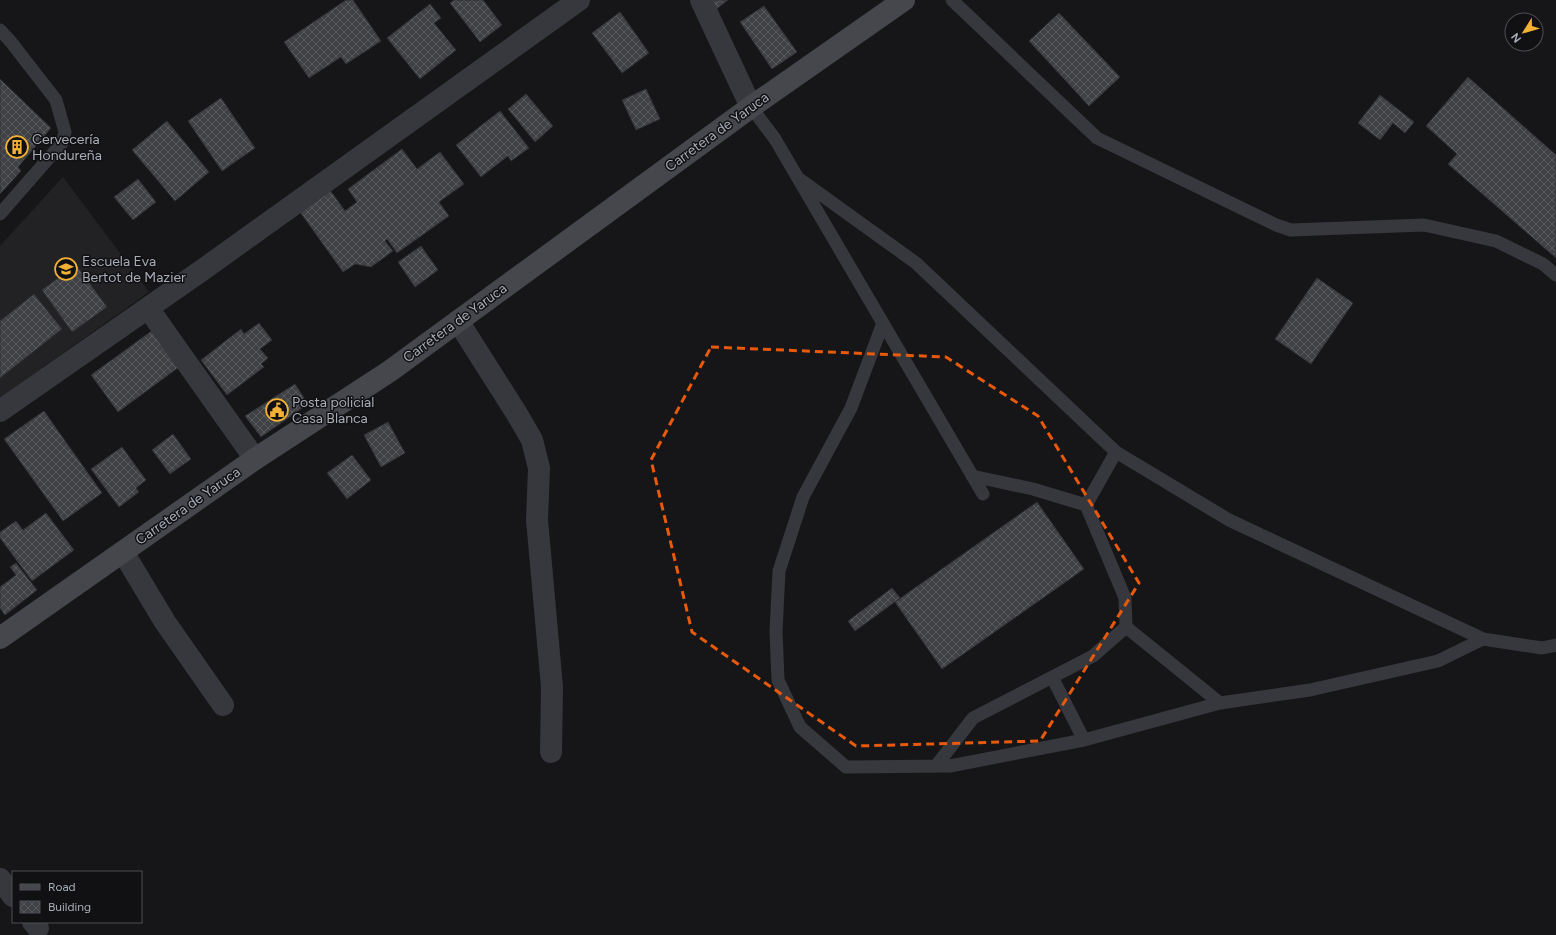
<svg xmlns="http://www.w3.org/2000/svg" width="1556" height="935" font-family="Figtree,sans-serif">
  <defs>
    <pattern id="building-cross-hatch" width="8" height="8" patternUnits="userSpaceOnUse"><rect width="8" height="8" fill="#404145"/><path d="M0 0l8 8M0 8l8-8" fill="none" stroke="#595a5e"/></pattern>
  </defs>
  <rect width="100%" height="100%" fill="#161618"/>
  <!-- built -->
  <path fill="#222225" d="M63,177L149,292L0,398V246Z"/>
  <!-- building -->
  <path fill="url(#building-cross-hatch)" stroke="#303034" d="M346,0H353L381,41L346,64L341,57L309,78L284,42Z
    M454,0H483L502,25L480,42L450,3Z
    M710,0H728L714,11Z
    M430,4L441,18L434,23L456,50L420,79L387,38Z
    M764,6L797,52L772,69L740,22Z
    M620,12L649,53L622,73L592,33Z
    M1059,13L1120,77L1089,106L1029,41Z
    M1468,77L1556,155V258L1448,164L1457,154L1426,126Z
    M0,79L51,128L18,167L21,171L0,194Z
    M646,89L660,119L636,130L622,100Z
    M526,94L553,126L535,142L508,109Z
    M1380,95L1414,122L1405,133L1393,123L1380,140L1358,123Z
    M221,98L255,148L222,171L188,121Z
    M500,111L529,148L511,161L508,156L481,177L456,145Z
    M167,121L209,172L175,201L132,150Z
    M402,149L417,169L440,152L464,184L439,202L449,216L397,253L387,239L385,241L393,251L371,267L355,264L343,272L300,212L330,190L345,211L357,202L348,189Z
    M138,179L156,202L133,220L114,197Z
    M421,246L438,270L415,287L398,262Z
    M76,265L107,307L72,332L42,290Z
    M1317,278L1353,303L1311,364L1275,339Z
    M34,294L62,329L0,378V321Z
    M259,323L272,340L260,349L268,358L261,364L264,367L227,395L201,360L241,329L244,334Z
    M153,330L179,367L118,412L91,375Z
    M295,384L308,404L261,437L245,416Z
    M44,411L102,493L63,521L4,439Z
    M388,422L405,453L381,467L364,435Z
    M173,434L191,459L170,474L152,450Z
    M122,447L146,480L136,488L139,492L119,507L91,469Z
    M352,455L371,480L347,499L327,473Z
    M1037,502L1084,569L942,669L895,602Z
    M46,513L74,550L32,581L0,538V532L16,521L23,530Z
    M16,563L37,590L5,615L0,608V587L16,575L10,567Z
    M892,588L900,598L855,631L848,621Z"/>
  <g fill="none" stroke-linecap="round" stroke-linejoin="round">
    <!-- lane -->
    <path stroke="#37383d" stroke-width="13" d="M952,0L1097,138L1276,225L1291,230L1424,225L1496,241L1543,264L1556,275
      M0,30L11,42L56,100L65,132L62,143L0,214
      M751,107L775,139L983,494
      M798,178L916,263L1116,452L1229,520L1483,639L1542,648L1556,645
      M883,323L851,408L803,497L779,571L776,631L778,680L800,727L846,767L950,766L1084,740L1220,703L1310,690L1438,661L1483,639
      M1086,505L1116,452
      M1126,627L1220,703
      M1052,677L1084,740
      M936,766L973,718L1093,656L1126,627L1125,598L1086,505L1033,489L972,476"/>
    <!-- street -->
    <path stroke="#37383d" stroke-width="22" d="M701,0L751,107
      M148,308L255,459
      M458,321L517,414L532,440L539,468L537,520L552,687L551,752
      M0,411L201,271L579,0
      M123,552L165,622L223,705
      M0,879L13,896
      M33,922L38,928"/>
    <!-- secondary -->
    <path stroke="#45474d" stroke-width="22" d="M0,638L255,459L390,371L751,107L904,0"/>
  </g>
  <!-- marked area -->
  <path fill="none" stroke="#e8590c" stroke-width="3" stroke-dasharray="8 5" stroke-linejoin="round" d="M711,347L946,357L1038,416L1139,583L1040,741L856,746L692,632L651,460Z"/>
  <!-- icons -->
  <defs>
    <g id="building-ring" transform="scale(1.15)"><circle r="9.5" fill="#111113" stroke="#f2b134" stroke-width="1.5"/><path d="M-4-6H4V6H1V3H-1V6H-4ZM-2.5-4.3h1.7v1.8h-1.7ZM.8-4.3h1.7v1.8H.8ZM-2.5-1h1.7V.8h-1.7ZM.8-1h1.7V.8H.8Z" fill="#f2b134"/></g>
    <g id="school-ring" transform="scale(1.15)"><circle r="9.5" fill="#111113" stroke="#f2b134" stroke-width="1.5"/><path d="M0-5L7-2L0 1L-7-2ZM-4 1L0 2.5L4 1V4Q0 6-4 4Z" fill="#f2b134"/></g>
    <g id="civic-ring" transform="scale(1.15)"><circle r="9.5" fill="#111113" stroke="#f2b134" stroke-width="1.5"/><path d="M-.6-6.5H3V-4.5H.6V-3L4-1V1h2V6H-6V1h2V-1L-.6-3ZM-1.2 2.5V6h2.4V2.5Z" fill="#f2b134"/></g>
  </defs>
  <g fill-rule="evenodd">
    <use href="#building-ring" x="17" y="147"/>
    <use href="#school-ring" x="66" y="269"/>
    <use href="#civic-ring" x="277" y="410"/>
  </g>
  <g text-anchor="middle" dominant-baseline="central" stroke-width="3" stroke-linejoin="round" paint-order="stroke">
    <!-- street labels -->
    <g font-size="14" fill="#a8adb8" stroke="#111113">
      <text transform="translate(717 132) rotate(-36)">Carretera de Yaruca</text>
      <text transform="translate(455 323) rotate(-36)">Carretera de Yaruca</text>
      <text transform="translate(188 506) rotate(-35)">Carretera de Yaruca</text>
    </g>
    <!-- poi labels -->
    <g font-size="14" fill="#a8adb8" stroke="#111113" text-anchor="start">
      <text x="32" y="139">Cervecería<tspan x="32" dy="16">Hondureña</tspan></text>
      <text x="82" y="261">Escuela Eva<tspan x="82" dy="16">Bertot de Mazier</tspan></text>
      <text x="292" y="402">Posta policial<tspan x="292" dy="16">Casa Blanca</tspan></text>
    </g>
  </g>
  <!-- legend -->
  <rect x="12" y="871" width="130" height="52" fill="#111113" stroke="#4d4f55"/>
  <rect x="20" y="884" width="20" height="6" fill="#45474d" stroke="#4d4f55"/>
  <text x="48" y="891" font-size="12" fill="#a8adb8">Road</text>
  <rect x="20" y="901" width="20" height="12" fill="url(#building-cross-hatch)" stroke="#4d4f55"/>
  <text x="48" y="911" font-size="12" fill="#a8adb8">Building</text>
  <!-- north arrow -->
  <g transform="translate(1524 32) rotate(233)"><circle r="19" fill="#111113" stroke="#4d4f55"/>
  <path d="M0-3L7 15L0 10L-7 15Z" fill="#f2b134"/>
  <text y="-6" font-size="11" font-weight="bold" text-anchor="middle" fill="#a8adb8">N</text>
  </g>
</svg>
